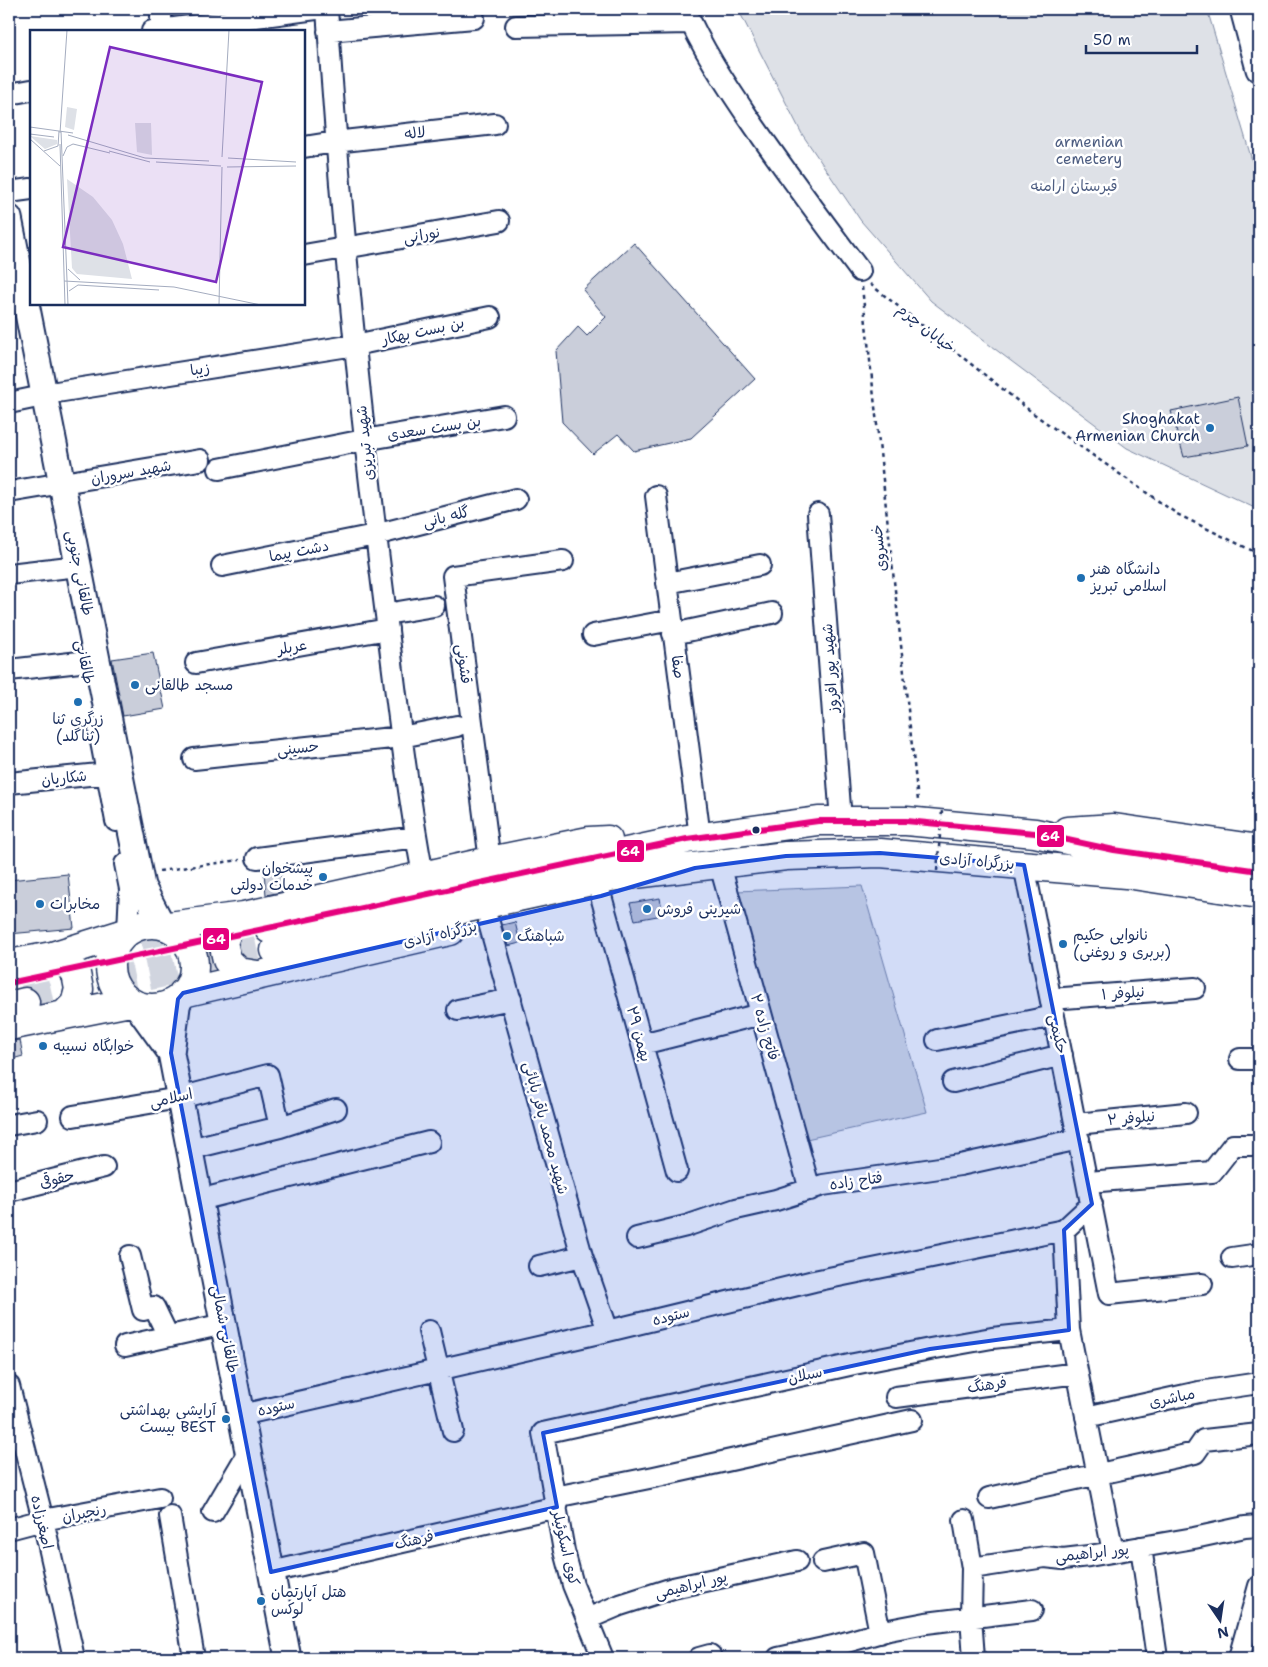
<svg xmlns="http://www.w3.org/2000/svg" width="1268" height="1667" font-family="'Shantell Sans','Playpen Sans Arabic',sans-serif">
  <rect width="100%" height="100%" fill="#fff"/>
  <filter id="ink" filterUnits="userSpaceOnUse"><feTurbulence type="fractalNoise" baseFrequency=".02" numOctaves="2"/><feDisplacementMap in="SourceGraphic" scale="10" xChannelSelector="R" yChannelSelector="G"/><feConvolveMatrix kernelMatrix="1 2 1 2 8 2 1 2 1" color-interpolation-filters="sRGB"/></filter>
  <g filter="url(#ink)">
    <!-- green -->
    <path fill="#dee1e7" stroke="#7c88a2" d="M738,9H1207L1259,184V510L1127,448L931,301L861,221L802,134Z
      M862,886L927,1112L802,1140L736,891Z"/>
    <!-- building -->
    <path fill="#caceda" stroke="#1b2f5e" d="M634,243L755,379L691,438L634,451L618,434L593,454L562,422L556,351L578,327L587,336L606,317L583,290Z
      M1238,397L1248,446L1184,457L1171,411Z
      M153,653L165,709L123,716L112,659Z
      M281,871L282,892L266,895L264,872Z
      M68,874L74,928L9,934V880Z
      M660,898L663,915L635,920L630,903Z
      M515,922L520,943L508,946L502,925Z
      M20,1040L23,1056L9,1060V1041Z"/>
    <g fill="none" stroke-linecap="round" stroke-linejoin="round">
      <!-- highway-tunnel -->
      <path stroke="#d1d5df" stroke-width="28" stroke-dasharray="28 14" stroke-linecap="butt" d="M20,981L269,929
        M25,1002L275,950"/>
      <!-- minor casing -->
      <g stroke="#1b2f5e" stroke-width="24">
        <path id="minor" d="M161,9V31
          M327,9C340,211 360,413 386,615C397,702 407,789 423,875
          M685,9C701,47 725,83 748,117C784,170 822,220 860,271
          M516,26L691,23
          M152,31L316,9
          M328,31L474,18
          M9,94L31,90
          M304,147L335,142L495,124
          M9,192L31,189
          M304,255L499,221
          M9,403L33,398L44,394L355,345L490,317
          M219,469L364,440L504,416
          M9,492L200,460
          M656,496L700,837
          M818,514L841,821
          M222,566L375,535L516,499
          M9,574L78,566
          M667,583L760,565
          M386,614L434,606
          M673,634L772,613
          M593,635L672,620
          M196,663L388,629
          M9,670L97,660
          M99,731L116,821
          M194,759L401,737L457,726
          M9,783L119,772
          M257,858L416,837
          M490,861L453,576L563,561
          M125,864L130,889L128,931
          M720,865L810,1190
          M1024,865L1109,1294L1202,1284
          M601,896L677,1171
          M489,923L582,1256L608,1331
          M1051,999L1195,988
          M458,1010L511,999
          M937,1040L1054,1016
          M642,1044L761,1014
          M1240,1059H1259
          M953,1082L1062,1055
          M73,1116L179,1098L268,1075L280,1127
          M1076,1124L1186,1113
          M9,1125L37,1120
          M202,1146L280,1127L336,1109
          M1088,1182L1212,1172L1233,1145H1259
          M9,1191L104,1167
          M199,1200L429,1142
          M1064,1230L1069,1330L1113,1552
          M637,1238L686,1226L736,1209L776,1200L823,1185L960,1165L1079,1139
          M130,1256L143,1310L154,1307L168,1336
          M1232,1258L1259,1254
          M539,1266L582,1256
          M429,1331L453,1431
          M125,1346L224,1324
          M9,1386L43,1520L74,1658
          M896,1397L1077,1373
          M241,1415L608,1331L814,1281L1064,1230L1092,1204
          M1086,1417L1199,1392L1259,1383
          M555,1497L654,1477L912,1420
          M989,1498L1195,1453L1204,1440L1259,1434
          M213,1512L249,1451
          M170,1516L194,1658
          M964,1520L972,1568L971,1617L974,1658
          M9,1529L43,1520L160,1498
          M1141,1547L1157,1658
          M823,1562L864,1553L880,1633
          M972,1568L1045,1557L1063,1559L1089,1556L1194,1538L1245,1527L1259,1526
          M271,1572L557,1507
          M587,1619L620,1605L673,1588L797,1561
          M603,1658L573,1585L564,1551L543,1433L854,1364L930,1349L992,1338L1069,1330
          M699,1658L710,1655L711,1658
          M778,1658L833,1646
          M836,1658L833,1646L889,1630L926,1623L1032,1610
          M1239,1658L1259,1586"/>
      </g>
      <!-- major casing -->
      <g stroke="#1b2f5e" stroke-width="29">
        <path id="major" d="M1243,9L1259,69
          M9,218L142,886L162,925
          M178,999L171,1053L288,1658
          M137,1006L171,1053"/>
      </g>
      <!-- highway casing -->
      <g stroke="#1b2f5e" stroke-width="31">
        <path id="highway" d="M1067,831L1114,828L1259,849
          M244,916L230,926L223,942L227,960L239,972L257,975
          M110 966a42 42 0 1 1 84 0a42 42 0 1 1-84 0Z
          M169,926L244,916L490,861L589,841L608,840
          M269,929L687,839L818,821H906L1035,833L1114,850L1259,871
          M275,950L610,877L786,856L880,853L1126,874L1259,894
          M52,956L66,962L76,974L79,989L75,1004L64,1015
          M9,964L52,956L122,934
          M183,993L450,931
          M9,1006L25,1002
          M9,1026L130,1002"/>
      </g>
      <!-- path -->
      <path stroke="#1b2f5e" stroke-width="2.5" stroke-dasharray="4 4" stroke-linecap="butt" d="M870,284L1038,417L1177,514L1259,554
        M862,287L918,801
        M159,871L240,860"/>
      <!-- minor -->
      <use href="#minor" stroke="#fff" stroke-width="20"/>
      <!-- major -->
      <use href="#major" stroke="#fff" stroke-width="25"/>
      <!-- highway -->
      <use href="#highway" stroke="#fff" stroke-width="28"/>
      <!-- path-bridge -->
      <path stroke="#1b2f5e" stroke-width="2.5" stroke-dasharray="4 4" stroke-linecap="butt" d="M937,871L942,811"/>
      <!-- bus-1 casing -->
      <g stroke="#fff" stroke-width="10">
        <path id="bus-1" d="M9,983L687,839L818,821H906L1035,833L1114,850L1259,871"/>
      </g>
      <!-- bus-1 -->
      <use href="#bus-1" stroke="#e5007d" stroke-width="6"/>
    </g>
  </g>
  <!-- marked area -->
  <path fill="#1d4ed8" fill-opacity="0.2" stroke="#1d4ed8" stroke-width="4" stroke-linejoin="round" d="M880,853L1024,865L1092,1204L1064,1230L1069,1330L930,1349L543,1433L557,1507L271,1572L171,1053L178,999L183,993L257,975L601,896L695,868L786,856Z"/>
  <!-- markers -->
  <g fill="#1f6fb2" stroke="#fff" stroke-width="2">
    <circle cx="1210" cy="428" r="5"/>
    <circle cx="1081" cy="578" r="5"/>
    <circle cx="135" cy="685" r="5"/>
    <circle cx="78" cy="702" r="5"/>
    <circle cx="323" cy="877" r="5"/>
    <circle cx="40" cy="904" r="5"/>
    <circle cx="647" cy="909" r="5"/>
    <circle cx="507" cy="936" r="5"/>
    <circle cx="1063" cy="944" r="5"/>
    <circle cx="43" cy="1046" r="5"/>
    <circle cx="226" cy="1419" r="5"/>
    <circle cx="261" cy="1601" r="5"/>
  </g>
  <circle fill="#1b2f5e" stroke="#fff" stroke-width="2" cx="756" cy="830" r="4.5"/>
  <g text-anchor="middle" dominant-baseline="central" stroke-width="5" stroke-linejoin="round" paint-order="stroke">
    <!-- street labels -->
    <g font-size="15" fill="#1b2f5e" stroke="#fff">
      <text transform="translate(415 133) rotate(-6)">لاله</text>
      <text transform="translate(422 235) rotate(-10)">نورانی</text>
      <text transform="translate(926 328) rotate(38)">خیابان چرم</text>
      <text transform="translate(423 331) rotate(-12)">بن بست بهکار</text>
      <text transform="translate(200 369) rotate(-9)">زیبا</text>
      <text transform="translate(434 428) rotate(-9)">بن بست سعدی</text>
      <text transform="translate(365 443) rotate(-96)">شهید تبریزی</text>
      <text transform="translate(131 472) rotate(-10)">شهید سروران</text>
      <text transform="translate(446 517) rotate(-14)">گله بانی</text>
      <text transform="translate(879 548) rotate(-96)">خسروی</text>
      <text transform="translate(299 551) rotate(-11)">دشت پیما</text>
      <text transform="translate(80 573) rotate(79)">طالقانی جنوبی</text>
      <text transform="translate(292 647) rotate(-10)">عربلر</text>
      <text transform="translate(85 662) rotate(79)">طالقانی</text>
      <text transform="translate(464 664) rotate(83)">قشونی</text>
      <text transform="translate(678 667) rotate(83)">صفا</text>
      <text transform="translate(830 668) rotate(-94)">شهید پور افروز</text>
      <text transform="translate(298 748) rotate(-6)">حسینی</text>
      <text transform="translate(64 778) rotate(-6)">شکاریان</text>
      <text transform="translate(977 861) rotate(5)">بزرگراه آزادی</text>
      <text transform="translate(440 934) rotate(-13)">بزرگراه آزادی</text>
      <text transform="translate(1123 993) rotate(-4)">نیلوفر ۱</text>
      <text transform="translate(765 1027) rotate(74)">فاتح زاده ۲</text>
      <text transform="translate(639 1034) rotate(75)">۲۹ بهمن</text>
      <text transform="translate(1058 1034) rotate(78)">حکیمی</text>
      <text transform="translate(171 1098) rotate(-12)">اسلامی</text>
      <text transform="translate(1131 1118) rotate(-5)">نیلوفر ۲</text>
      <text transform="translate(546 1128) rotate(75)">شهید محمد باقر بابائی</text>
      <text transform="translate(57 1179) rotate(-14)">حقوقی</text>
      <text transform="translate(856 1181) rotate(-8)">فتاح زاده</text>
      <text transform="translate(671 1316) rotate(-14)">ستوده</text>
      <text transform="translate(225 1329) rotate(79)">طالقانی شمالی</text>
      <text transform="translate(805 1375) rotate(-12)">سبلان</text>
      <text transform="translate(987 1385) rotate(-8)">فرهنگ</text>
      <text transform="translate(1172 1398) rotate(-12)">مباشری</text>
      <text transform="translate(276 1407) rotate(-13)">ستوده</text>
      <text transform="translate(84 1513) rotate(-11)">رنجبران</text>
      <text transform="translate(42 1522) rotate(77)">اصغرزاده</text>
      <text transform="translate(414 1540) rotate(-13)">فرهنگ</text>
      <text transform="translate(566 1548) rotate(77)">کوی اسکوئیلر</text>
      <text transform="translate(1092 1553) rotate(-6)">پور ابراهیمی</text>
      <text transform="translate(691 1585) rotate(-14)">پور ابراهیمی</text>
    </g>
    <!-- park labels -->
    <g font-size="15" fill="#4c5c80" stroke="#fff">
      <text x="1089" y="142">armenian<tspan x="1089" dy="17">cemetery</tspan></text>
      <text x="1074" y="186">قبرستان ارامنه</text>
    </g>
    <!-- poi labels -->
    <g font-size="15" fill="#1b2f5e" stroke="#fff" text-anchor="start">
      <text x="1200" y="419" text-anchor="end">Shoghakat<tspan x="1200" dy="17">Armenian Church</tspan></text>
      <text x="1091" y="569">دانشگاه هنر<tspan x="1091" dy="17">اسلامی تبریز</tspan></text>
      <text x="145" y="685">مسجد طالقانی</text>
      <text x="78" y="719" text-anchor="middle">زرگری ثنا<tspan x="78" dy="17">(ثناگلد)</tspan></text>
      <text x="313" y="868" text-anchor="end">پیشخوان<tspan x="313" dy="17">خدمات دولتی</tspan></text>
      <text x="50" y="904">مخابرات</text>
      <text x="657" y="909">شیرینی فروش</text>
      <text x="1073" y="935">نانوایی حکیم<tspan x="1073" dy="17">(بربری و روغنی)</tspan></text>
      <text x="517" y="936">شباهنگ</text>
      <text x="53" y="1046">خوابگاه نسیبه</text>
      <text x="216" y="1410" text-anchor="end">آرایشی بهداشتی<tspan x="216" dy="17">بیست BEST</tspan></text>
      <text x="271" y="1592">هتل آپارتمان<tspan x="271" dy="17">لوکس</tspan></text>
    </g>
  </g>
  <!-- overview -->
  <g transform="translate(30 30)">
    <rect width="275" height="275" fill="#fff"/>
    <path d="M37,77L47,79L44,100L35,97ZM105,93H121L122,125L107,122ZM0,106L27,110V114L15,119ZM37,149L63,167L82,190L93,214L102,249L47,244L42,238Z" fill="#dee1e7"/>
    <path fill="none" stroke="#a4acbf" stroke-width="1" d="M0,97L43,103M31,101L38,275M30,103L37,0M0,104L24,107M38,105L115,128L179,131M0,109L30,136M30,114L35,275M14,121L28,116L29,101M79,121L120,132M33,126L37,117L43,114L80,123M192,127L199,0M198,128L266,132M126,132L191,136M197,137L266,136M38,239L50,250M34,251L144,257L231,275M39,261L48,255L129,260M189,275L192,137"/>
    <path fill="#7b2cbf" fill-opacity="0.15" stroke="#7b2cbf" stroke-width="2.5" d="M80,17L232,52L186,252L33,217Z"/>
    <rect width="275" height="275" fill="none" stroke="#1b2f5e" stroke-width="2.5"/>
  </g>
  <g stroke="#fff" stroke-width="2">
    <rect x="1036" y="824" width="29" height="24" rx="5" fill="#e5007d"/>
    <rect x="616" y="839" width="29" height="24" rx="5" fill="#e5007d"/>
    <rect x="202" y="927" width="28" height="24" rx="5" fill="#e5007d"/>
  </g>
  <g font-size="14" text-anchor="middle" font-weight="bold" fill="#fff">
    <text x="1050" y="841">64</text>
    <text x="630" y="856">64</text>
    <text x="216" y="944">64</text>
  </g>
  <!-- margin -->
  <rect width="1268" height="1667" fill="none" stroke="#fff" stroke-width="30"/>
  <rect x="15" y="15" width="1238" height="1637" fill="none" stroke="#1b2f5e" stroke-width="2" filter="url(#ink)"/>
  <!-- north arrow -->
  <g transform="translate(1220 1620) rotate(167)" stroke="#ffffff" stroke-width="4" paint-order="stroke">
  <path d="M0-4L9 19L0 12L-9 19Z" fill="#1b2f5e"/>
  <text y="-8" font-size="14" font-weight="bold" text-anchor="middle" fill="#1b2f5e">N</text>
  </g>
  <!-- scale -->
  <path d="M1086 45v8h111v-8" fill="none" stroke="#1b2f5e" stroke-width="2.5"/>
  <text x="1093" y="45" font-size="15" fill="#1b2f5e" stroke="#ffffff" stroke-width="4" paint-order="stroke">50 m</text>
</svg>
